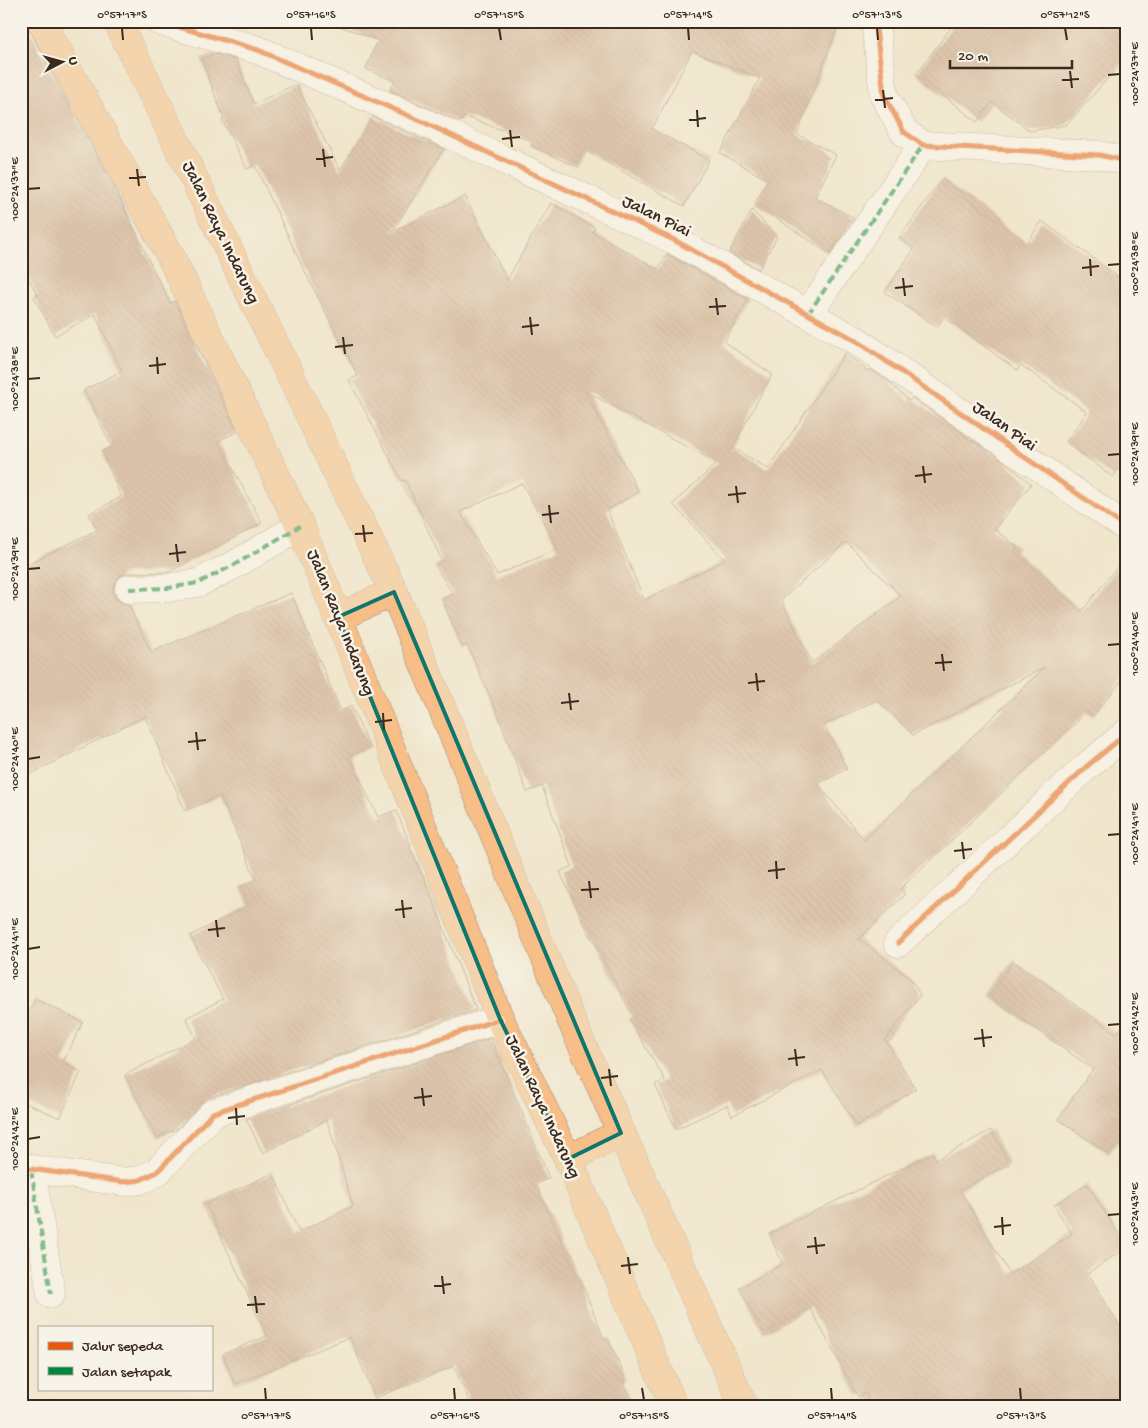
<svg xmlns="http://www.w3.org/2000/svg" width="1148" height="1428" font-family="'Gochi Hand',sans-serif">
  <defs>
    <pattern id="building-back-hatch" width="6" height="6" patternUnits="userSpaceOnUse" patternTransform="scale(1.25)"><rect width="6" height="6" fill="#c69d83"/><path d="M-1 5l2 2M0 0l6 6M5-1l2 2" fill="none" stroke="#a2806b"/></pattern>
  </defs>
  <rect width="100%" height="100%" fill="#f7f3e8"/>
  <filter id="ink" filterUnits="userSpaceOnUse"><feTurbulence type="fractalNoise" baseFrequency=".02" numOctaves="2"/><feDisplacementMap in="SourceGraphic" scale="10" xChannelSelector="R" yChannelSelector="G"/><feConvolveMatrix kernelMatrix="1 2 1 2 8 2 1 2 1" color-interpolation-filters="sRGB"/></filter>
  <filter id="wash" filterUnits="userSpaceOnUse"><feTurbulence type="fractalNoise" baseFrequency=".0096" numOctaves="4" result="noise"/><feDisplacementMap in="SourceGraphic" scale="20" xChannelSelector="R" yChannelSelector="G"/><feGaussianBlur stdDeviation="1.12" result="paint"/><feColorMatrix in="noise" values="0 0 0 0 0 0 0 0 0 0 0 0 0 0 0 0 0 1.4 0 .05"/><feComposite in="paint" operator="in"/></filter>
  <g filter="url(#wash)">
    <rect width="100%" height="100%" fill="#f0e6cc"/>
    <g id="blocks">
      <!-- building -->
      <path fill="url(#building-back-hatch)" fill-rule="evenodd" d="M21,21H25L59,87L115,188L154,271L170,303L175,301L230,416L237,432L218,441L262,523L169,572L129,573L121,575L115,582L113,589L115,597L121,602L128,604L151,652L291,593L341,711L351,706L370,747L349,756L378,817L396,810L411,846H409L427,885L476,1010L208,1098L202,1102L178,1128L157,1138L125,1075L196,1038L186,1018L223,999L190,936L249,905L240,887L256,879L220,796L185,811L145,716L21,779V567L97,530L89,514L121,497L102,451L112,447L84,390L122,371L95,314L55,336L34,297L38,295L21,266Z
        M335,21H840L797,134L836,155L815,197L854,218L830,254L755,204L768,180L720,153L760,78L692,51L652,129L709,160L684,206L583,149L575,166L531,146L532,141L464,116L460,122L390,90L395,81L366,69L376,44L380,41L334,24Z
        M956,21H1127V57L1066,125L1030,131L992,102L977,122L916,74Z
        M215,54L236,60L254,104L296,84L340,170L373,117L444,149L392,232L465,196L507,280L551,203L595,228L592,232L658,269L667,254L748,299L724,342L772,374L730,452L734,448L768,469L845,353L868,371L870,369L888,381L909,401L912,398L958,430L972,441L973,440L1009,465L1031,484L994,529L1018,547L1015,551L1082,611L1127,555V674L1093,716L1087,712L900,889L905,894L859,939L911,979L920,995L885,1040L916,1089L857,1126L822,1070L732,1116L727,1105L676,1129L655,1085L665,1080L629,1019L633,1017L592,937L591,938L560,872L572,866L542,786L527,792L496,710L467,645L462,647L442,599L453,594L435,565L442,561L405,480L402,481L349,380L358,376L304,270L255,165L247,169L222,120L224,119L201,59ZM585,391L717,463L673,504L725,560L644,600L607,510L639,492ZM522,483L558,549L497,575L460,512ZM846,542L901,596L812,663L781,600ZM1045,667L864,840L818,784L847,769L824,725L877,700L913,735Z
        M942,179L1027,243L1042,221L1127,283V458L1113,477L1066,442L1087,412L1021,365L1017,370L944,317L937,327L885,292L914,249L899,238Z
        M752,210L777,237L759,269L729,253Z
        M1013,961L1117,1034L1127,1020V1129L1109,1154L1058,1119L1093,1069L989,996Z
        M35,999L83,1022L63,1063L81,1072L60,1118L21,1101V1029Z
        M491,1038L549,1178L536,1184L577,1277L579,1276L604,1339L608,1338L626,1379L623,1381L634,1407H472L454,1366L375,1398L350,1337L235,1384L223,1354L267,1336L206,1204L273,1173L299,1232L353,1206L327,1120L263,1153L246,1119Z
        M991,1130L1009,1164L960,1190L1010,1274L1072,1234L1054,1205L1087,1184L1127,1247L1088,1273L1127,1338V1407H871L865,1393L858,1397L810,1308L764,1333L739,1288L783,1264L769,1234L933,1153L936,1160Z"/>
    </g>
  </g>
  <g filter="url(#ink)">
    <use href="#blocks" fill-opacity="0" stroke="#968875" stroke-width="1"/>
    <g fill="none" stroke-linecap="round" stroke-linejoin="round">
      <!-- minor casing -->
      <g stroke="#968875" stroke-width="29">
        <path id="minor" d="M159,21L258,50L423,122L674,240L857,341L1127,528
          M875,21L884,95L904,132L923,145L1099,155L1127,161
          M808,314L923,145
          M129,589L168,588L198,583L234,565L300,526
          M898,943L1086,767L1127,733
          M21,1165L31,1169L51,1294
          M31,1169L124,1182L140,1180L157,1172L213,1113L500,1019"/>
      </g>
      <!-- highway casing -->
      <g stroke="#968875" stroke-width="29">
        <path id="highway" d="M41,21L170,255L300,526L338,617L500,1019L568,1159L674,1407
          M117,21L292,379L394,592L571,1020L744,1407
          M338,617L394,592
          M568,1159L621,1133"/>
      </g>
      <!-- minor -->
      <use href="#minor" stroke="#fff" stroke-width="28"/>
      <!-- highway -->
      <use href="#highway" stroke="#f7be88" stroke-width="28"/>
      <!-- quiet -->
      <path stroke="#00873e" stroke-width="4" stroke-dasharray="8 4" stroke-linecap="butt" d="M808,314L923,145
        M129,589L168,588L198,583L234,565L300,526
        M21,1165L31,1169L51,1294"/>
      <!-- cycleway casing -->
      <g stroke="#f7f3e8" stroke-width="8">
        <path id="cycleway" d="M159,21L258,50L423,122L674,240L857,341L1127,528
          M875,21L884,95L904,132L923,145L1099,155L1127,161
          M898,943L1086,767L1127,733
          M31,1169L124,1182L140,1180L157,1172L213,1113L500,1019"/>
      </g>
      <!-- cycleway -->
      <use href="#cycleway" stroke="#e8590c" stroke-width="5"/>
    </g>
  </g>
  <!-- marked area -->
  <path d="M0 0H1148V1428H0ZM394,592L621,1133L568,1159L500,1019L338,617Z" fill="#f0e6cc" fill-opacity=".55" fill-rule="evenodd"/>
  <path fill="none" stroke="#0f766e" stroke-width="4" stroke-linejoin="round" d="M394,592L621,1133L568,1159L500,1019L338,617Z"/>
  <!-- ticks -->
  <path fill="none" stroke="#3b2a1e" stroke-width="2" d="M122,28L123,40M311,28L312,40M499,28L501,40M688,28L689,40M877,28L878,40M1065,28L1067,40M1070,71L1072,88M1108,75L1120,74M1062,80L1079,79M883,90L885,108M875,100L893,98M697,110L698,127M689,120L706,118M510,130L512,147M502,139L520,137M323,149L325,167M316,159L333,157M137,169L139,186M129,178L146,177M28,189L40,188M1090,259L1091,276M1108,265L1120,264M1082,268L1099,266M903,278L905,296M895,288L913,286M716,298L718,315M709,307L726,306M530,317L532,335M522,327L539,325M343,337L345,354M335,347L353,345M157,357L158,374M149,366L166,364M28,379L40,378M1108,455L1120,454M923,466L925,483M915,476L932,474M736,486L738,503M728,495L746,493M549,505L551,523M542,515L559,513M363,525L365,542M355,534L373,533M176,544L178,562M169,554L186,552M28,569L40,568M1108,645L1120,644M942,654L944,671M935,663L952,662M756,673L758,691M748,683L765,681M569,693L571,710M561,703L579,701M383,713L384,730M375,722L392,720M196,732L198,750M188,742L206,740M28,759L40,757M1108,835L1120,834M962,842L964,859M954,851L972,849M776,861L777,879M768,871L785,869M589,881L591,898M581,890L599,889M402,900L404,918M395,910L412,908M216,920L218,937M208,930L225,928M28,949L40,947M1108,1025L1120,1024M982,1029L984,1047M974,1039L992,1037M795,1049L797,1066M788,1059L805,1057M609,1069L611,1086M601,1078L618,1076M422,1088L424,1106M414,1098L432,1096M236,1108L237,1125M228,1118L245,1116M28,1139L40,1137M1108,1215L1120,1214M1002,1217L1003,1235M994,1227L1011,1225M815,1237L817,1254M807,1247L825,1245M628,1257L630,1274M621,1266L638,1264M442,1276L444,1294M434,1286L451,1284M255,1296L257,1313M247,1305L265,1304M265,1388L266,1400M454,1388L455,1400M642,1388L644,1400M831,1388L832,1400M1020,1388L1021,1400"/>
  <g text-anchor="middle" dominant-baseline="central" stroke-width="5" stroke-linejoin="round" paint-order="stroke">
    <!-- street labels -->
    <g font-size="18" fill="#3b2a1e" stroke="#f7f3e8">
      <text transform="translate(656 217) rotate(26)">Jalan Piai</text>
      <text transform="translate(220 233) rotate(64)">Jalan Raya Indarung</text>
      <text transform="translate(1004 427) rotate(35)">Jalan Piai</text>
      <text transform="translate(340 623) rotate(68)">Jalan Raya Indarung</text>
      <text transform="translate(542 1107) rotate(65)">Jalan Raya Indarung</text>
    </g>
  </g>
  <!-- margin -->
  <rect width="1148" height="1428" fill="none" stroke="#f7f3e8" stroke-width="55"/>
  <!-- legend -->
  <rect x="38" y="1326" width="175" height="65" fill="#f7f3e8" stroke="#aca397"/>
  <rect x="48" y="1342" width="25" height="8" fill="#e8590c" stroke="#aca397"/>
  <text x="82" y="1350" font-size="15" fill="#3b2a1e">Jalur sepeda</text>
  <rect x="48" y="1367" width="25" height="8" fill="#00873e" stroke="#aca397"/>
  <text x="82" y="1376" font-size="15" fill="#3b2a1e">Jalan setapak</text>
  <!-- north arrow -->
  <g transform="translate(62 62) rotate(84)" stroke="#f7f3e8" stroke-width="4" paint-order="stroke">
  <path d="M0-4L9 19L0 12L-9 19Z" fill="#3b2a1e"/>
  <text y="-8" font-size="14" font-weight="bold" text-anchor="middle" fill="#3b2a1e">U</text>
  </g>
  <!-- scale -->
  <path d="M950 60v8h122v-8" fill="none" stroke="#3b2a1e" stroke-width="2.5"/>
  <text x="958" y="60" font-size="15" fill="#3b2a1e" stroke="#f7f3e8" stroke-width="4" paint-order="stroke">20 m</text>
  <rect x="28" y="28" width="1092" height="1372" fill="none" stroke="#3b2a1e" stroke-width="2"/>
  <g font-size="12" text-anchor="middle" fill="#3b2a1e">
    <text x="122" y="18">0°57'17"S</text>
    <text x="311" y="18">0°57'16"S</text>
    <text x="499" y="18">0°57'15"S</text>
    <text x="688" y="18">0°57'14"S</text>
    <text x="877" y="18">0°57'13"S</text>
    <text x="1065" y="18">0°57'12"S</text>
    <text transform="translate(1134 74) rotate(-90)" y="4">100°24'37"E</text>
    <text transform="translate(14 189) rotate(-90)" y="4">100°24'37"E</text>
    <text transform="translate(1134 264) rotate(-90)" y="4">100°24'38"E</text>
    <text transform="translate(14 379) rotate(-90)" y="4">100°24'38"E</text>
    <text transform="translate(1134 454) rotate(-90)" y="4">100°24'39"E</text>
    <text transform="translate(14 569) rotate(-90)" y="4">100°24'39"E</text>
    <text transform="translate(1134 644) rotate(-90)" y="4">100°24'40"E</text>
    <text transform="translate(14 759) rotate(-90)" y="4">100°24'40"E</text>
    <text transform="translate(1134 834) rotate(-90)" y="4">100°24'41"E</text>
    <text transform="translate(14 949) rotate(-90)" y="4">100°24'41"E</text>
    <text transform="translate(1134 1024) rotate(-90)" y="4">100°24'42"E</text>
    <text transform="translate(14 1139) rotate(-90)" y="4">100°24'42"E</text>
    <text transform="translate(1134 1214) rotate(-90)" y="4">100°24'43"E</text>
    <text x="266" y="1419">0°57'17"S</text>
    <text x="455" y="1419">0°57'16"S</text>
    <text x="644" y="1419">0°57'15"S</text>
    <text x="832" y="1419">0°57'14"S</text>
    <text x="1021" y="1419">0°57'13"S</text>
  </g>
</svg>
